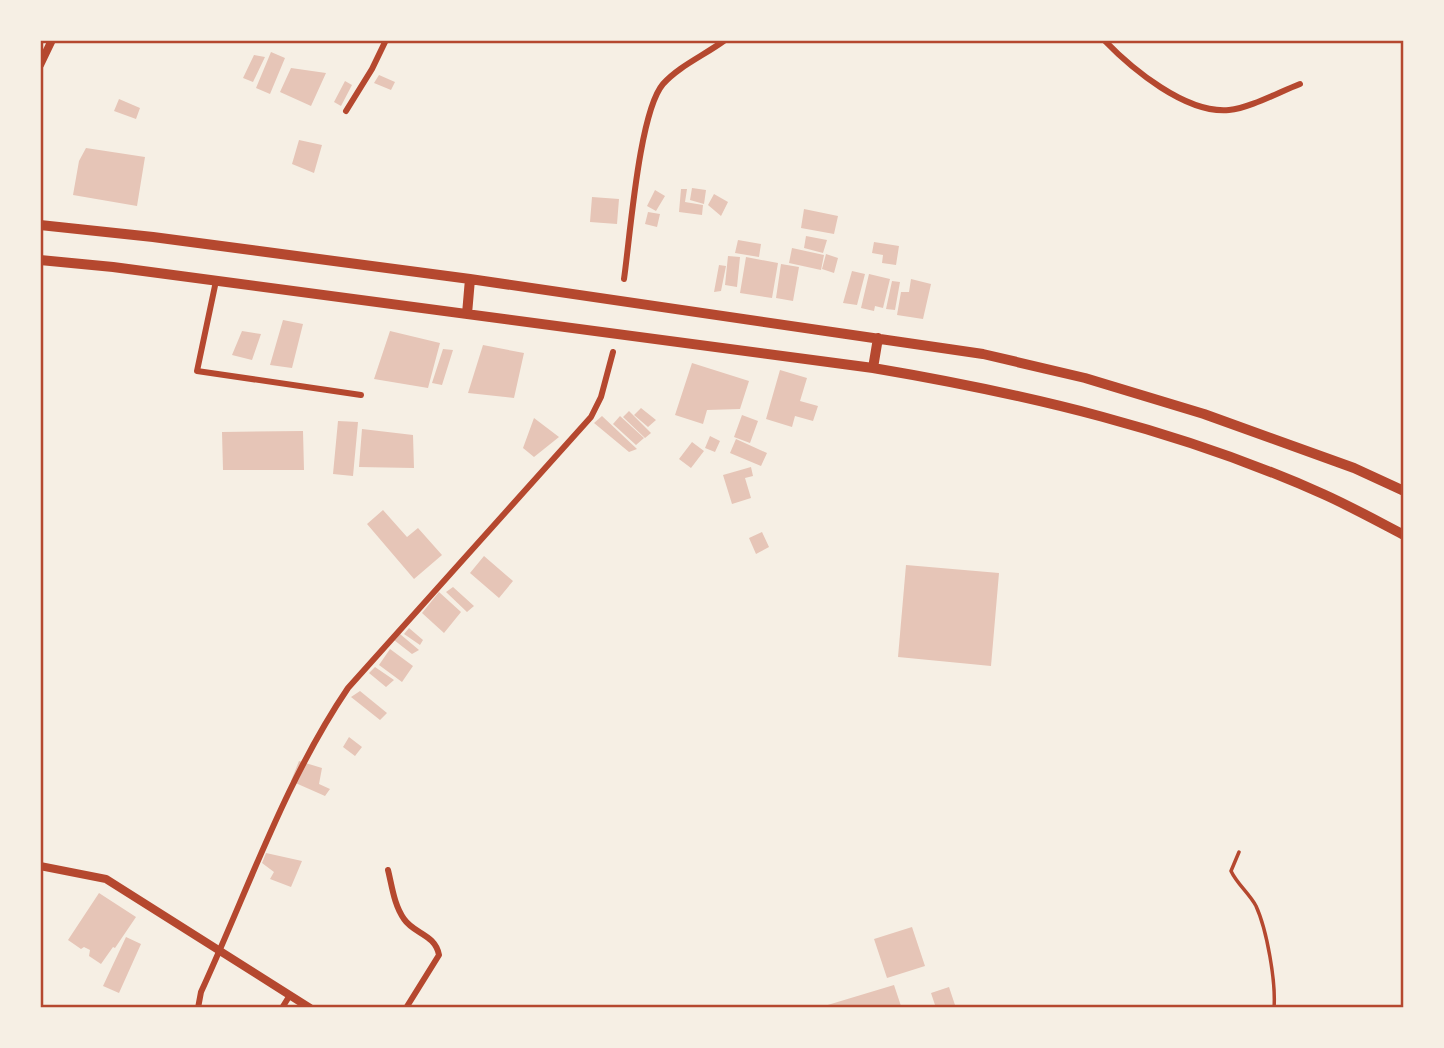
<svg xmlns="http://www.w3.org/2000/svg" width="1444" height="1048" font-family="'DejaVu Sans',sans-serif">
  <rect width="100%" height="100%" fill="#f6efe4"/>
  <!-- building -->
  <path fill="#e6c5b7" d="M271,52L285,58L270,94L256,88Z
    M254,55L265,57L253,82L243,78Z
    M291,68L326,73L311,106L280,92Z
    M379,75L395,82L391,90L374,83Z
    M345,81L352,85L341,106L334,102Z
    M119,99L140,108L136,119L114,111Z
    M299,140L322,145L314,173L292,164Z
    M86,148L145,157L137,206L73,195L79,161Z
    M692,188L706,190L704,204L690,200Z
    M681,189H687L685,202L703,205L702,215L679,212Z
    M655,190L665,196L656,211L647,206Z
    M714,194L728,202L721,216L708,205Z
    M592,197L619,199L617,224L590,222Z
    M804,209L838,216L834,234L801,228Z
    M648,212L660,214L657,227L645,224Z
    M806,236L827,240L823,253L804,248Z
    M738,240L761,244L759,257L735,253Z
    M874,242L899,246L896,265L882,263L883,255L872,253Z
    M792,248L824,255L821,270L789,263Z
    M826,254L838,258L834,273L822,269Z
    M728,256L740,257L737,287L725,285Z
    M746,257L778,263L772,298L740,293Z
    M781,264L799,267L793,301L776,298Z
    M719,265L726,266L721,291L714,292Z
    M852,271L865,274L857,305L843,303Z
    M869,274L890,279L883,308L875,306L874,311L861,308Z
    M911,279L931,284L923,319L897,315L901,292H909Z
    M892,281L900,282L895,310L886,309Z
    M283,320L303,324L292,368L270,365Z
    M242,331L261,334L252,360L232,355Z
    M390,331L440,343L428,388L374,379Z
    M483,345L524,353L514,398L468,393Z
    M443,349L453,350L442,385L432,383Z
    M692,363L749,381L740,409L707,410L703,424L675,415Z
    M780,370L807,378L800,401L818,406L813,421L795,416L792,427L766,419Z
    M641,408L656,420L648,427L634,415Z
    M629,411L651,433L645,438L623,417Z
    M742,415L758,421L750,443L734,437Z
    M602,416L637,449L629,452L594,423Z
    M620,416L644,438L636,445L613,424Z
    M534,418L559,437L534,457L523,448Z
    M338,421L358,422L353,476L333,474Z
    M362,429L413,435L414,468L359,467Z
    M303,431L304,470H223L222,432Z
    M710,436L720,441L715,452L705,448Z
    M736,439L767,453L761,466L730,453Z
    M692,442L704,451L691,468L679,459Z
    M751,467L753,476L745,478L751,498L732,504L723,475Z
    M383,510L407,537L418,528L442,555L414,579L367,524Z
    M762,532L769,547L756,554L749,538Z
    M484,556L513,581L499,598L470,573Z
    M906,565L999,573L991,666L898,657Z
    M453,587L474,606L467,612L446,592Z
    M439,592L461,612L444,633L422,613Z
    M409,628L423,640L420,645L404,634Z
    M400,634L419,650L412,654L394,640Z
    M390,649L413,666L402,682L379,665Z
    M375,667L394,680L386,687L369,673Z
    M360,691L387,713L380,720L351,697Z
    M349,737L362,747L355,756L343,747Z
    M299,761L322,768L319,784L330,789L325,796L291,781Z
    M266,853L302,861L291,887L270,879L274,872L262,863Z
    M99,893L136,917L115,948L113,947L101,964L89,956L90,950L84,947L81,949L68,940Z
    M912,927L925,966L887,978L874,939Z
    M126,937L141,944L119,993L103,986Z
    M894,985L901,1006L821,1008V1007Z
    M949,987L956,1008H936L931,993Z"/>
  <g fill="none" stroke-linecap="round" stroke-linejoin="round">
    <!-- service -->
    <path stroke="#b5482f" stroke-width="3.5" d="M1239,852L1231,871C1237,884 1249,893 1256,906C1267,930 1276,982 1274,1008"/>
    <!-- minor -->
    <path stroke="#b5482f" stroke-width="6" d="M1104,40C1132,69 1186,114 1229,110C1250,108 1279,92 1300,84
      M346,111L372,69L386,40
      M624,279C630,238 639,112 663,84C679,66 705,55 725,40
      M216,281L197,371L361,395
      M388,870C392,886 394,905 404,919C414,934 435,934 439,955L406,1008
      M198,1008L201,992C248,890 285,781 348,688L591,417L601,397L613,352
      M282,1008L290,995"/>
    <!-- tertiary -->
    <path stroke="#b5482f" stroke-width="8" d="M40,65L52,40
      M40,866L106,879L310,1008"/>
    <!-- primary -->
    <path stroke="#b5482f" stroke-width="10" d="M40,225L153,237L470,279L983,354L1085,378L1204,414L1354,468L1404,491
      M40,260L113,267L873,368C1027,394 1180,430 1323,494C1350,506 1377,521 1404,535
      M467,314L470,279
      M873,368L878,338"/>
  </g>
  <!-- border -->
  <rect width="1444" height="1048" fill="none" stroke="#f6efe4" stroke-width="84"/>
  <rect x="42" y="42" width="1360" height="964" fill="none" stroke="#b5482f" stroke-width="2.5"/>
</svg>
